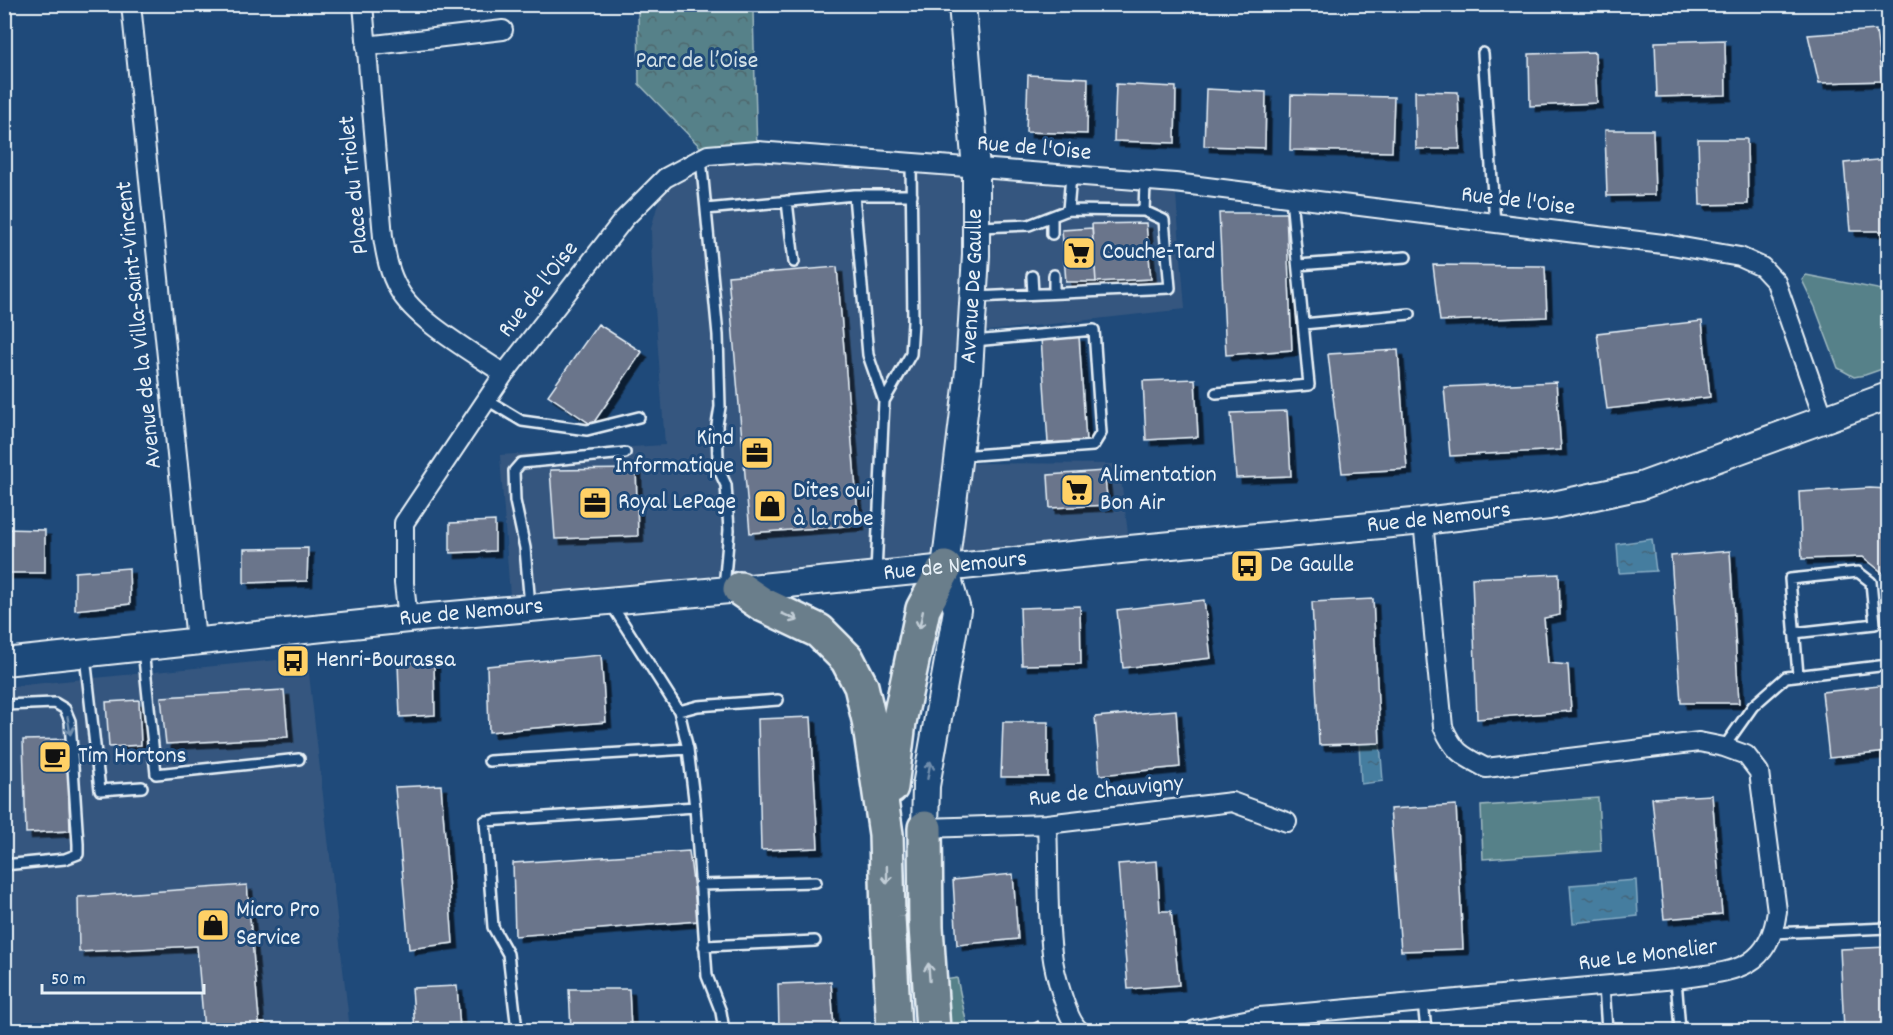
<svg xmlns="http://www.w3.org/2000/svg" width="1893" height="1035" font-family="Dekko,sans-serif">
  <defs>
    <pattern id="forest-crowns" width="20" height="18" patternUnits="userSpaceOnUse" patternTransform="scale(1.5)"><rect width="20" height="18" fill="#568189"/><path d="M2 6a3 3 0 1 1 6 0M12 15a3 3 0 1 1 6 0" fill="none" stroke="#4f676d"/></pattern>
    <pattern id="water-ripples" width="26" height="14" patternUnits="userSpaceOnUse" patternTransform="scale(1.5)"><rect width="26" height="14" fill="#457d9f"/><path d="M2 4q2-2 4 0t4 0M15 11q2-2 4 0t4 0" fill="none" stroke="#456579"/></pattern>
    <filter id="shadow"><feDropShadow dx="5.5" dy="5.5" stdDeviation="0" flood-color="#0009"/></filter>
  </defs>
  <rect width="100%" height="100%" fill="#1f4a7a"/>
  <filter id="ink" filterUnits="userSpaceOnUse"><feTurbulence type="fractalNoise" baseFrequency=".0167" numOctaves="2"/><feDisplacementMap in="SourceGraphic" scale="12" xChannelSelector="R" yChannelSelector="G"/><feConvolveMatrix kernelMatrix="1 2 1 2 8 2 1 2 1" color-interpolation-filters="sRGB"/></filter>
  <g filter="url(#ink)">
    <!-- built -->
    <path fill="#36577f" d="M708,155L1175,183L1185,309L972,333L958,463L1119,464L1130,549L511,610L500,455L665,445L652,266L651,229L665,178Z
      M307,657L350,1030H5L4,687Z"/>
    <!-- grass -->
    <path fill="#568189" stroke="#9fb9c0" stroke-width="1.5" d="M1806,275L1888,291V367L1865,375L1854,377L1838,368L1815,307L1802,280Z
      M1598,798L1601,851L1483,859L1481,806Z
      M957,978L968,1030H942L938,981Z"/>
    <!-- forest -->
    <path fill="url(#forest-crowns)" stroke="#9fb9c0" stroke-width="1.5" d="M638,5H824L825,10L753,12L757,151L708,155L639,84Z"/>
    <!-- water -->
    <path fill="url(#water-ripples)" stroke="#86abc3" stroke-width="1.5" d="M1652,539L1656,571L1619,573L1617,544Z
      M1359,743H1380L1383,781L1361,784Z
      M1636,880L1638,916L1573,923L1570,885Z"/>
    <!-- building -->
    <path fill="#6b748b" stroke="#e8f1f8" stroke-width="1.5" filter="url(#shadow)" d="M1876,30L1882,81L1819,83L1808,35Z
      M1725,40L1726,95L1657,97L1655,42Z
      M1595,52L1597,103L1530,106L1529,54Z
      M1028,75L1088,78L1087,134L1026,132Z
      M1116,84L1176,87L1175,143L1114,141Z
      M1206,89L1266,92L1265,148L1204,146Z
      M1415,91L1458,92L1460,149H1416Z
      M1291,95L1394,97L1392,152L1290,150Z
      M1605,130H1653L1655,195L1607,196Z
      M1698,139H1747L1748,204L1700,205Z
      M1888,159V231H1850L1844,163Z
      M1219,213H1286L1292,350L1226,355Z
      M1146,223L1151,279L1096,282L1092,224Z
      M1092,228L1096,282H1066L1062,230Z
      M1433,265L1545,266L1547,317L1440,321Z
      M837,267L859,525L750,533L728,276Z
      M1702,321L1710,397L1607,409L1597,333Z
      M598,324L642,352L592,425L548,395Z
      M1079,336L1086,441L1048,443L1041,338Z
      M1398,350L1407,469L1342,473L1328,354Z
      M1195,379L1198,437L1146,440L1143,381Z
      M1556,382L1561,450L1450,456L1444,387Z
      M1287,411L1291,476L1236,478L1231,413Z
      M636,469L638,536L555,539L550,470Z
      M1104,471L1108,505L1050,508L1048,475Z
      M1870,488L1888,489V577L1863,557L1802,559L1799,492Z
      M495,521V551L450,553V523Z
      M4,529L45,530V573H4Z
      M308,548L307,581L244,583V549Z
      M1730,551L1739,703H1681L1671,556Z
      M129,568L130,604L75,610V572Z
      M1559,574L1560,615L1544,618L1548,663L1568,665L1571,711L1477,719L1472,578Z
      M1373,599L1380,743L1319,745L1312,602Z
      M1204,600L1211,658L1123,668L1117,610Z
      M1080,606L1081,664L1022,665L1020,608Z
      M601,655L606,722L489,732L487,666Z
      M434,661L435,715L400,717L398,663Z
      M1888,685V752L1829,758L1822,692Z
      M284,690L288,737L166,744L161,697Z
      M139,700L141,745L109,747L106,702Z
      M1176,710L1180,767L1100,775L1095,717Z
      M811,717L818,848L761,850L758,719Z
      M1003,722H1048V777H1001Z
      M67,739L70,831L26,833L23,740Z
      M441,785L453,943L409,949L395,787Z
      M1712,795L1722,914L1664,919L1652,798Z
      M1456,805L1463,949L1401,951L1390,809Z
      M689,851L698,921L515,936L513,863Z
      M1157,861L1160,911H1171L1179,985L1128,989L1118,864Z
      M1013,874L1018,939L957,945L953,880Z
      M247,885L260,1030H204L197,946L79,952L78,897Z
      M1888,947V1030H1844L1840,949Z
      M831,982L834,1030H779L778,984Z
      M457,986L460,1030H415L412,988Z
      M569,989H629L631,1030H571Z
      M1038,1021L1043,1030H1022Z"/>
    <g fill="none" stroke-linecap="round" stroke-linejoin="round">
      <!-- lane casing -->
      <g stroke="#e8f1f8" stroke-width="14">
        <path id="lane" d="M1483,53L1495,223
          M701,158L718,335L720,407L717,425L718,459L720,472L726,485L729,530L724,588
          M787,201L794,262
          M706,209L854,195
          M1068,210L1071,176
          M1052,217V234
          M979,227L1029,225L1068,210L1144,211
          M1298,265L1406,257
          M1054,275V293
          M1032,276L1033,294
          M976,297L1170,288L1164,220L1144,211L1145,182
          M1303,324L1410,314
          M1216,393L1309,385L1291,198
          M487,400L522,421L587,430L639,417
          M884,401L868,355L854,195H912
          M960,456L1093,446L1101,433L1094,330L974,341
          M876,572L884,401L911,354L913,322L911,164
          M611,604L679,711L688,749L695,807L707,976L721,1012L724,1030
          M530,606L525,548L515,501L514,471L521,463L625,453
          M1794,633L1875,624L1871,582L1858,572L1790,579L1798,675
          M143,649L156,774L299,759
          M85,656L100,790L142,787
          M4,705L55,703L65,709L70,721L78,844V854L65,859L4,865
          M679,711L698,706L778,700
          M1724,747L1753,706L1786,677L1888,665
          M489,761L688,749
          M700,885L816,882
          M1772,933L1888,928
          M704,946L815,941
          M1676,979L1680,1030
          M1604,986L1607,1030
          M1423,1002L1426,1030
          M517,1030L508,954L493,927L485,821L695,807"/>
      </g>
      <!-- street casing -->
      <g stroke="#e8f1f8" stroke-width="22">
        <path id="street" d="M131,4L196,641
          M363,4L383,237C386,256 389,273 399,290C416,321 474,353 504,374
          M366,46L503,30
          M408,619L404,583V523L504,374L624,219L665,178L708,155L757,151L1175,183L1671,245L1740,257L1762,267L1776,282L1824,419
          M1047,824C1049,865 1047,913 1052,953C1054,971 1067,1020 1079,1030
          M925,828L1047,824L1232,802L1287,822
          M1195,1030L1260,1017L1676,979C1728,971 1769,974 1777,911L1759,772L1746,755L1724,747L1699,742L1486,768C1461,755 1455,753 1443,727L1423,521"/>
      </g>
      <!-- secondary casing -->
      <g stroke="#e8f1f8" stroke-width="30">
        <g id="secondary">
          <path id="s1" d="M4,662L408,619L740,589L1130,549L1423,521L1549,506L1641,486L1888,396"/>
          <path id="s2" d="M925,828L926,786L957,610L945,568L969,371L976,255V169L962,4"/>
        </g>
      </g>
      <!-- highway casing -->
      <g stroke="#e8f1f8" stroke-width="38">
        <path id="highway" d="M740,589L762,604L819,631L847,659L861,686L869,720L886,834L888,917L894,1030
          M891,787L899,722L923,609L945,568
          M925,828L926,927L933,1030"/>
      </g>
      <!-- lane -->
      <use href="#lane" stroke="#1f4a7a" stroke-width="9"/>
      <!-- street -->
      <use href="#street" stroke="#1f4a7a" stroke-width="18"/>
      <!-- secondary -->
      <use href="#secondary" stroke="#1f4a7a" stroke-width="26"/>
      <!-- highway -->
      <use href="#highway" stroke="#6b7e8b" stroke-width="33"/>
    </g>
    <!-- one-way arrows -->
    <defs><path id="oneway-shaft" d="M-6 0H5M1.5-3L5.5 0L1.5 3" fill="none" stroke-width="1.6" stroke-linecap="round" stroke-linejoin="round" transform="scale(1.5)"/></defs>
    <g stroke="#c2ced7">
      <use href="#oneway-shaft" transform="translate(790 617) rotate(24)"/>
      <use href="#oneway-shaft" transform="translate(921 620) rotate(102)"/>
      <use href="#oneway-shaft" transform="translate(887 875) rotate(89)"/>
      <use href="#oneway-shaft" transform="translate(929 972) rotate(-94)"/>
    </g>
    <g stroke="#6f8dac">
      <use href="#oneway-shaft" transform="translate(69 726) rotate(81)"/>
      <use href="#oneway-shaft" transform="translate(929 770) rotate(-80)"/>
    </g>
  </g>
  <!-- icons -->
  <defs>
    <g id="supermarket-square" transform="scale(1.725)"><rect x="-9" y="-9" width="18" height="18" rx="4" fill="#ffd166" stroke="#1f4a7a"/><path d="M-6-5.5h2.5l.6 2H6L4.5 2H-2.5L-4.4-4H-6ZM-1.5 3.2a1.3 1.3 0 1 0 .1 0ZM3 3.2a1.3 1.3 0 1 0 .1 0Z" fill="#111"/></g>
    <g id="office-square" transform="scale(1.725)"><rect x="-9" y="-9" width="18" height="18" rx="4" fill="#ffd166" stroke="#1f4a7a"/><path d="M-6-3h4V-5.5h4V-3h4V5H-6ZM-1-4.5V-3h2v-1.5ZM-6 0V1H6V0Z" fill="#111"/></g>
    <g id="shop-square" transform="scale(1.725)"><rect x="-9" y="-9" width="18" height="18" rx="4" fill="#ffd166" stroke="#1f4a7a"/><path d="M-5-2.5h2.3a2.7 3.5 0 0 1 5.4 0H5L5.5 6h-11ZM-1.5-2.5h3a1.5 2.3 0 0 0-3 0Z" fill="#111"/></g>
    <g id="bus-square" transform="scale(1.725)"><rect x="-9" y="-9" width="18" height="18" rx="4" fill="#ffd166" stroke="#1f4a7a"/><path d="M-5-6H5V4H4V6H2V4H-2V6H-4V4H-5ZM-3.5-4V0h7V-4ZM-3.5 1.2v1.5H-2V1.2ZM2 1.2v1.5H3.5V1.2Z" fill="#111"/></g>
    <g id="cafe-square" transform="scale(1.725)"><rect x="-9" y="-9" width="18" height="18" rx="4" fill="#ffd166" stroke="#1f4a7a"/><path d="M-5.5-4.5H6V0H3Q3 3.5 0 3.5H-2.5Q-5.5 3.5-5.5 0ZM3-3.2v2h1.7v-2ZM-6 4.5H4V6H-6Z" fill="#111"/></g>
  </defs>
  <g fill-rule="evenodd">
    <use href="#supermarket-square" x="1079" y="253"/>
    <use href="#office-square" x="757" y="453"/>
    <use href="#supermarket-square" x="1077" y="490"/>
    <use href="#office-square" x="595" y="503"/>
    <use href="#shop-square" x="770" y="506"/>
    <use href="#bus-square" x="1247" y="566"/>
    <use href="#bus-square" x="293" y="661"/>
    <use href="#cafe-square" x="55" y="757"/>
    <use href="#shop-square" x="213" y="925"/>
  </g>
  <g text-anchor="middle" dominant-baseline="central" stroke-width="6" stroke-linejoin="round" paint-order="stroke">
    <!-- park labels -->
    <g font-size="24" fill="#d2e0e7" stroke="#1f4a7a">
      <text x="697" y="62">Parc de l’Oise</text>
    </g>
    <!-- street labels -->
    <g font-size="24" fill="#e8f1f8" stroke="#1f4a7a">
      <text transform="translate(1034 149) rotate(5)">Rue de l'Oise</text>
      <text transform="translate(355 185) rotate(-96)">Place du Triolet</text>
      <text transform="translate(1518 202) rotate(7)">Rue de l'Oise</text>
      <text stroke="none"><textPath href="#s2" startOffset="548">Avenue De Gaulle</textPath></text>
      <text transform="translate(539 290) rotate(-52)">Rue de l'Oise</text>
      <text transform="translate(140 325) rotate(-96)">Avenue de la Villa-Saint-Vincent</text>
      <text stroke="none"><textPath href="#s1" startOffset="1442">Rue de Nemours</textPath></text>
      <text stroke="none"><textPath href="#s1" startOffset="956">Rue de Nemours</textPath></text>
      <text stroke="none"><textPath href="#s1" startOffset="470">Rue de Nemours</textPath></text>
      <text transform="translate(1106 792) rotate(-6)">Rue de Chauvigny</text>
      <text transform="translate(1648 956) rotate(-7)">Rue Le Monelier</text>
    </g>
    <!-- poi labels -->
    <g font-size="24" fill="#e8f1f8" stroke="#1f4a7a" text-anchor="start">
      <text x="1102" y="253">Couche-Tard</text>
      <text x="734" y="439" text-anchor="end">Kind<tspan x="734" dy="28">Informatique</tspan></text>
      <text x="1100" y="476">Alimentation<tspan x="1100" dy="28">Bon Air</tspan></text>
      <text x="793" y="492">Dites oui<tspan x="793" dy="28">à la robe</tspan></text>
      <text x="618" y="503">Royal LePage</text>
      <text x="1270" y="566">De Gaulle</text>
      <text x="316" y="661">Henri-Bourassa</text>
      <text x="78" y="757">Tim Hortons</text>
      <text x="236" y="911">Micro Pro<tspan x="236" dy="28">Service</tspan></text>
    </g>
  </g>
  <!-- margin -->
  <rect width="1893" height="1035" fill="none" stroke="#1f4a7a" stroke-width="24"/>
  <rect x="12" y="12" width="1869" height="1011" fill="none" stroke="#e8f1f8" stroke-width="2" filter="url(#ink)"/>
  <!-- scale -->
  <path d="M42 984v9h162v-9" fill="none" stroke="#e8f1f8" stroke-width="3"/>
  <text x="51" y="984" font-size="18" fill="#e8f1f8" stroke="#1f4a7a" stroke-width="4.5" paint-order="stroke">50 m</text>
</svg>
